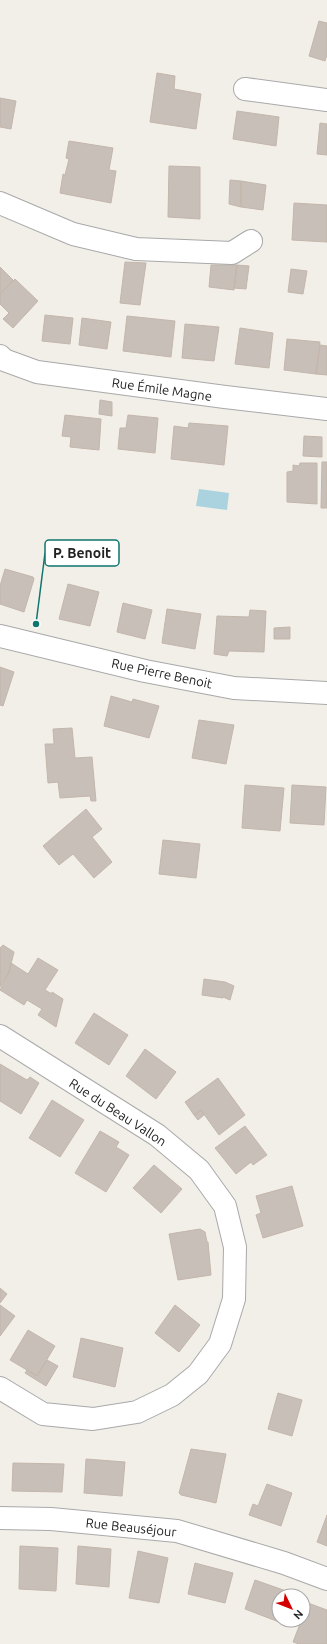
<svg xmlns="http://www.w3.org/2000/svg" width="327" height="1644" font-family="Ubuntu,sans-serif">
  <rect width="100%" height="100%" fill="#f2efe9"/>
  <!-- water -->
  <path fill="#aad3df" d="M199,489L229,493L227,510L196,506Z"/>
  <!-- building -->
  <path fill="#c7bfb8" stroke="#c4b6ab" d="M319,21L327,23V54L325,61L309,56Z
    M157,73L175,76L174,89L201,94L196,129L150,122Z
    M0,98L16,101L11,129L0,127Z
    M237,111L279,117L276,146L233,139Z
    M320,123L327,124V155L317,154Z
    M69,141L113,148L109,170L116,171L111,203L60,193L63,174L65,175L69,159L66,158Z
    M169,166L200,167V219L168,217Z
    M230,180L241,181V207L229,204Z
    M241,181L266,185L263,210L241,207Z
    M294,203L327,205V242L292,240Z
    M125,262L146,263L140,305L120,303Z
    M211,265H237L234,290L209,287Z
    M237,265L249,266L246,289L234,288Z
    M0,267L13,280L0,294Z
    M291,269L307,271L303,294L288,292Z
    M15,279L38,301L13,328L3,319L9,313L0,304V294Z
    M45,315L73,318L70,344L42,341Z
    M127,316L175,321L171,357L123,351Z
    M82,318L111,322L107,349L79,345Z
    M185,324L219,327L214,361L182,358Z
    M240,328L273,333L269,368L235,364Z
    M287,339L320,342L316,374L284,370Z
    M320,345L327,346V375L316,374Z
    M100,400L112,402V416L99,414Z
    M65,415L101,419L99,450L70,447L71,437L62,436Z
    M128,415L158,418L155,453L118,449L120,428H126Z
    M189,423L228,426L224,465L171,459L174,426L188,428Z
    M304,436L322,437V457L303,456Z
    M322,462H327V508H321Z
    M300,463H317V504L287,502V472L293,471V465L299,466Z
    M5,569L33,577L34,579L24,612L0,604V586Z
    M68,584L99,592L90,626L59,619Z
    M123,603L152,610L145,639L117,632Z
    M167,609L201,614L195,649L162,643Z
    M250,610L266,611L264,652L229,651L227,656L214,654L217,616L249,617Z
    M290,627V639H274V628Z
    M0,667L14,672L3,706L0,705Z
    M111,696L132,702L133,699L159,706L149,738L104,726Z
    M199,720L234,725L226,764L192,758Z
    M72,728L75,758L92,757L96,801H91L90,796L60,798L58,782L48,783L45,744H54L53,729Z
    M245,785L284,788L280,831L242,828Z
    M292,785L326,787L324,825L290,823Z
    M86,809L102,829L92,837L112,862L94,878L73,854L59,865L43,846Z
    M163,840L200,844L196,878L159,874Z
    M3,945L14,952L9,972L0,987V948Z
    M38,958L58,970L45,990L52,994V992L63,999L56,1027L38,1015L42,1009L27,1000L24,1005L0,990L9,972L11,963L28,974Z
    M204,979L225,982L234,986L230,1000L223,997V998L202,995Z
    M94,1013L128,1035L109,1065L75,1043Z
    M145,1049L176,1072L156,1099L126,1076Z
    M0,1064L27,1080L30,1077L39,1083L21,1114L0,1101Z
    M218,1078L245,1115L219,1135L201,1110L194,1115L185,1102Z
    M52,1100L84,1120L60,1157L29,1138Z
    M201,1110L204,1115L198,1120L194,1115Z
    M245,1126L267,1155L253,1165L251,1162L236,1174L215,1148Z
    M100,1131L119,1142L116,1147L129,1155L106,1192L75,1173Z
    M154,1165L182,1189L161,1213L133,1188Z
    M292,1186L303,1226L263,1238L256,1215L261,1213L256,1196Z
    M200,1229L205,1232L207,1242H208L211,1275L178,1280L169,1234Z
    M0,1288L7,1294L0,1303Z
    M0,1305L15,1316L0,1336Z
    M175,1305L200,1325L179,1352L155,1333Z
    M28,1330L55,1346L37,1376L10,1360Z
    M81,1338L123,1348L115,1387L73,1377Z
    M47,1360L58,1366L46,1386L25,1373L27,1370L37,1376Z
    M278,1393L302,1400L292,1436L268,1429Z
    M191,1449L226,1454L216,1503L181,1495L179,1493Z
    M86,1459L125,1462L122,1496L84,1493Z
    M13,1463L64,1464L62,1492L12,1491Z
    M267,1484L292,1493L281,1526L249,1515L253,1504L258,1506Z
    M327,1515V1546L317,1542Z
    M20,1546L58,1548L56,1591L19,1589Z
    M78,1546L111,1549L109,1587L76,1584Z
    M138,1551L168,1558L159,1603L129,1598Z
    M195,1563L233,1573L225,1603L188,1594Z
    M255,1580L289,1592L288,1596H279V1622L245,1609Z
    M308,1603L327,1610V1644H299L293,1642Z"/>
  <g fill="none" stroke-linecap="round" stroke-linejoin="round">
    <!-- minor casing -->
    <g stroke="#a9a9a9" stroke-width="24">
      <path id="minor" d="M245,89L327,100
        M0,203L73,234L136,249L232,253L251,241
        M0,356L4,360L37,372L225,397L327,409
        M0,636L145,671L234,688L327,693
        M0,1036L157,1135L199,1170L225,1206L235,1247L234,1299L220,1344L198,1374L172,1395L137,1412L93,1419L43,1414L0,1388
        M0,1518L51,1519L177,1531L284,1563L327,1579"/>
    </g>
    <!-- minor -->
    <use href="#minor" stroke="#fff" stroke-width="22"/>
  </g>
  <g text-anchor="middle" dominant-baseline="central" stroke-width="3.5" stroke-linejoin="round" paint-order="stroke">
    <!-- street labels -->
    <g font-size="13" fill="#222" stroke="#fff">
      <text transform="translate(162 389) rotate(8)">Rue Émile Magne</text>
      <text transform="translate(162 673) rotate(12)">Rue Pierre Benoit</text>
      <text transform="translate(118 1112) rotate(33)">Rue du Beau Vallon</text>
      <text transform="translate(131 1527) rotate(6)">Rue Beauséjour</text>
    </g>
  </g>
  <!-- callouts -->
  <path fill="none" stroke="#0f766e" stroke-width="1.5" d="M36 624L45 553"/>
  <circle fill="#0f766e" stroke="#fff" stroke-width="1.5" cx="36" cy="624" r="4"/>
  <rect fill="#fff" stroke="#0f766e" stroke-width="1.5" x="45" y="540" width="74" height="26" rx="4"/>
  <g font-size="14" text-anchor="middle" font-weight="bold" fill="#222">
    <text x="82" y="558">P. Benoit</text>
  </g>
  <!-- north arrow -->
  <g transform="translate(291 1608) rotate(133)"><circle r="19" fill="#ffffff" stroke="#a7a7a7"/>
  <path d="M0-3L7 15L0 10L-7 15Z" fill="#d40000"/>
  <text y="-6" font-size="11" font-weight="bold" text-anchor="middle" fill="#222222">N</text>
  </g>
</svg>
